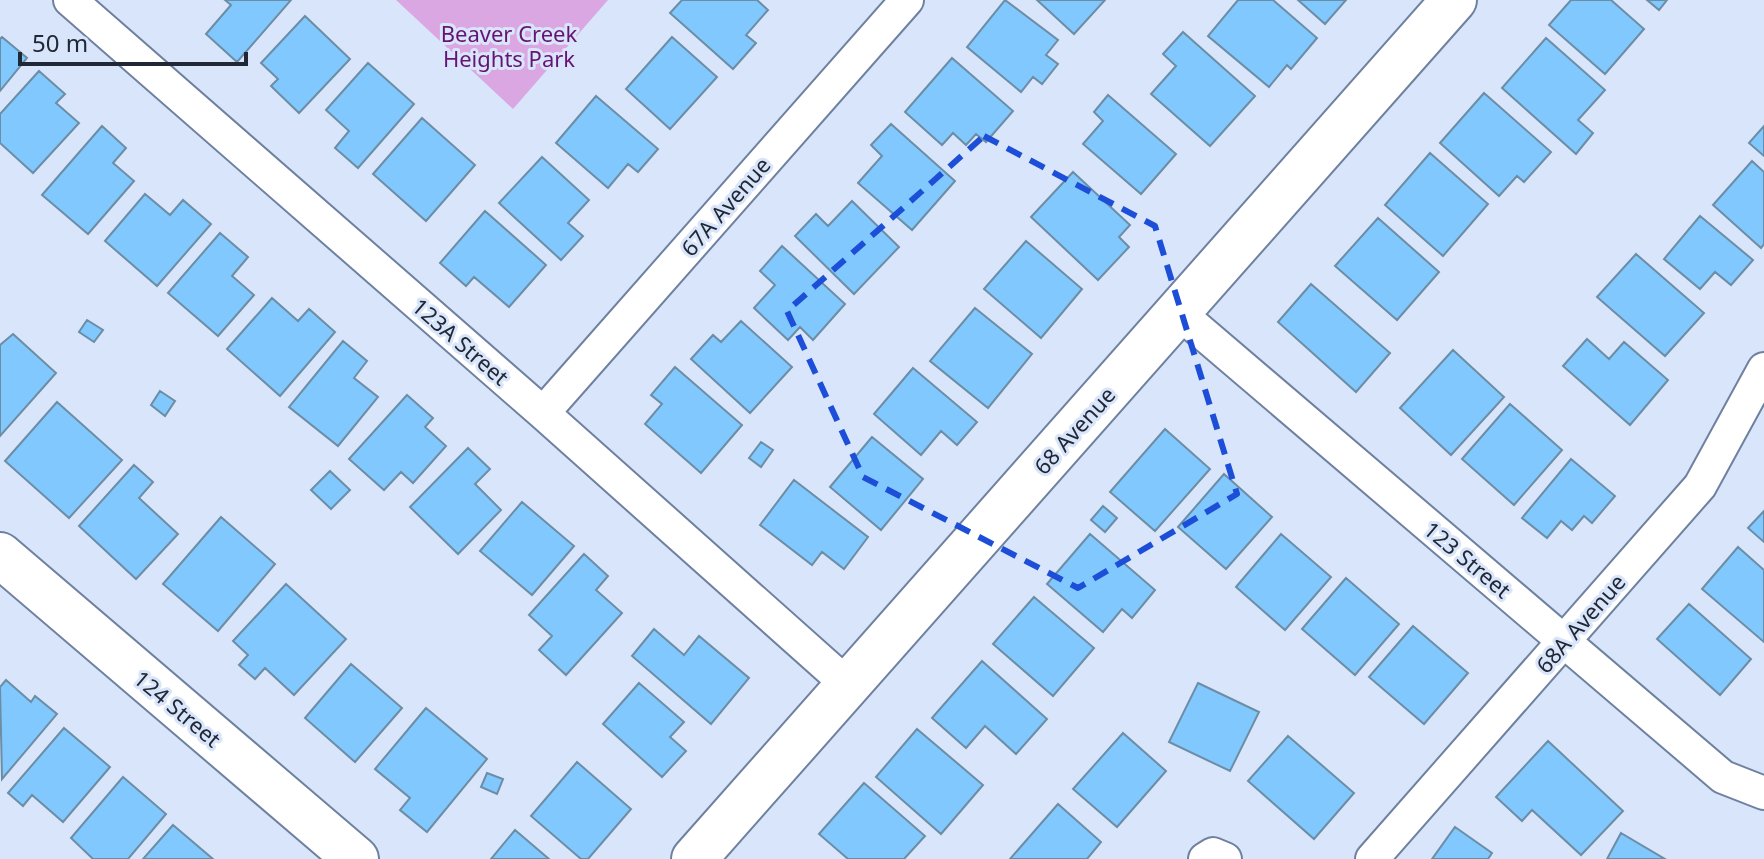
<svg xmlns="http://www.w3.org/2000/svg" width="1764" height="859" font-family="'Noto Sans',sans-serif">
  <rect width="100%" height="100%" fill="#d9e5fa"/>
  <!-- green -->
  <path fill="#daa7e2" d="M396,0H608L513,109Z"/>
  <!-- building -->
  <path fill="#80c8fe" stroke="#6c8da6" stroke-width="2" d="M225,0H291L237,62L206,34L231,5Z
    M682,0H757L768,10L746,35L756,43L733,69L670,13Z
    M1005,0L1058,40L1046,55L1058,64L1042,84L1033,77L1021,92L967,47Z
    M1037,0H1105L1074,34Z
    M1238,0H1273L1317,38L1291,69L1287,65L1269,87L1208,36Z
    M1298,0H1346L1325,24Z
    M1571,0H1611L1644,29L1605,74L1549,25Z
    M1647,0H1667L1659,10Z
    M305,16L350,59L299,113L271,86L278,79L261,63Z
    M1183,32L1255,96L1210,146L1151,94L1176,66L1163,54Z
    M2,37L27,58L0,91V39Z
    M672,37L717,77L670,129L626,89Z
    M1546,38L1605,90L1578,120L1593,133L1576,154L1502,88Z
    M952,58L1013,111L986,142L976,134L966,145L953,133L942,145L905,112Z
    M368,63L414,104L358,168L335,148L349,131L326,110Z
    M39,71L65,94L56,103L79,123L33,173L0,143V114Z
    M1484,93L1551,152L1524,182L1517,176L1499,196L1440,143Z
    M1108,95L1176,154L1141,194L1083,144L1103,121L1094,112Z
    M596,96L658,149L638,172L628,164L608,188L556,143Z
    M422,118L475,165L426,221L373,174Z
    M891,124L955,181L912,230L858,183L882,156L871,145Z
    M102,126L126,148L113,163L134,181L88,234L42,195Z
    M1764,126V156L1749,143Z
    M1430,153L1488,204L1443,256L1385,205Z
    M542,157L589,200L568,223L583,236L561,260L499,203Z
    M1752,161L1764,172V244L1761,248L1713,205Z
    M1073,172L1130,225L1119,237L1129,247L1098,280L1031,217Z
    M145,194L170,215L183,200L211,224L157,286L105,241Z
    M852,201L899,247L854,294L795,236L816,214L828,226Z
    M485,211L546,265L509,307L474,277L466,286L440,263Z
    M1700,216L1753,260L1731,285L1715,272L1700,289L1664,259Z
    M1378,218L1439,272L1397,320L1335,266Z
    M220,233L248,257L232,276L254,295L218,336L168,293Z
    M1026,241L1082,289L1041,338L984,289Z
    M782,246L845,304L813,340L800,327L788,340L754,308L775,285L760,271Z
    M1636,254L1704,313L1665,356L1597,297Z
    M1311,284L1390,353L1356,392L1278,322Z
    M272,298L298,321L309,309L335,332L280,396L227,349Z
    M975,308L1032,354L988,408L930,361Z
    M87,320L103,330L94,342L79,332Z
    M741,321L792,367L750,413L691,359L713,335L721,342Z
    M13,334L56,373L0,436V345Z
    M1587,339L1609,359L1624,342L1668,380L1630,425L1563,366Z
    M343,341L367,361L354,378L378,397L338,446L289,407Z
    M1453,350L1504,397L1451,455L1400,408Z
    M675,367L742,425L701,473L645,424L662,404L651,395Z
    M913,368L977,422L957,445L941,431L921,455L874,414Z
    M160,391L175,401L165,416L151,405Z
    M407,395L433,418L425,427L446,446L413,483L401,472L384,490L349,459Z
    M57,402L122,460L69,518L5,461Z
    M1510,404L1562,450L1514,505L1462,459Z
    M1165,429L1210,469L1155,531L1110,492Z
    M872,437L923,479L881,530L830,487Z
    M761,442L773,450L761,467L749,458Z
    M468,448L490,469L475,484L501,510L458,554L410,507Z
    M1571,459L1615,496L1592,523L1584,516L1572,530L1561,521L1547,538L1522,518Z
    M134,465L153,482L139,498L178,534L136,579L79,526Z
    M330,471L350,490L331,509L311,490Z
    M1224,474L1272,517L1226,569L1178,527Z
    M794,480L868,537L844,569L822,552L812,565L760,525Z
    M522,502L574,546L532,595L480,551Z
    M1103,506L1117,518L1105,532L1091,520Z
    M1764,511V542L1748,528Z
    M221,517L275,564L218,631L163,584Z
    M1090,534L1155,590L1132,618L1122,609L1103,632L1047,584Z
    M1281,534L1331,577L1285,630L1236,587Z
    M1738,547L1764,570V642L1702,589Z
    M584,554L608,576L596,590L622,613L566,675L539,650L552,636L529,615Z
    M1346,578L1399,624L1355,675L1302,629Z
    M286,584L346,639L294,695L265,668L255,679L239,665L248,655L233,641Z
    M1034,597L1094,648L1053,696L993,644Z
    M1689,604L1751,659L1720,695L1657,639Z
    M1413,626L1468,673L1424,724L1369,677Z
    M654,629L684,655L699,636L749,678L711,724L632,656Z
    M982,661L1047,719L1016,754L985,726L966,748L932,718Z
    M351,664L402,708L355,762L305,718Z
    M6,680L31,702L35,696L57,714L2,779L0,687Z
    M639,683L684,722L670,737L686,751L662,777L603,724Z
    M1198,683L1259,712L1230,771L1169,742Z
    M426,708L487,759L427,832L400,810L410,798L375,769Z
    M64,728L110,767L63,822L32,795L23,806L8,793Z
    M917,729L983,785L941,834L876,777Z
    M1123,733L1166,771L1117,827L1073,789Z
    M1288,736L1354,793L1314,839L1248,781Z
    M1548,741L1623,811L1581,855L1532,810L1522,821L1496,797Z
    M577,762L631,809L588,859H581L531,816Z
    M487,773L503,779L497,794L481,787Z
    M123,777L166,814L128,859H93L71,838Z
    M864,783L925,836L904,859H848L819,834Z
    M1058,804L1101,842L1087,859H1010Z
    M173,825L213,859H143Z
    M1455,827L1492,853L1488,859H1432Z
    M515,830L549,859H491Z
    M1621,833L1665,859H1607Z"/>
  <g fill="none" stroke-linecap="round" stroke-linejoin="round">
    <!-- street casing -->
    <g stroke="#6f81a0" stroke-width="36">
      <path id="street" d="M70,0L543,413L848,685
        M1178,312L1723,777L1764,793
        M543,413L907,0
        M1205,859L1213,854L1225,859
        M1372,859L1700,486L1764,369"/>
    </g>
    <!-- secondary casing -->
    <g stroke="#6f81a0" stroke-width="48">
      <path id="secondary" d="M0,555L356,859
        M694,859L1454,0"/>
    </g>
    <!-- street -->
    <use href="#street" stroke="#fff" stroke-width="32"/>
    <!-- secondary -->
    <use href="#secondary" stroke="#fff" stroke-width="44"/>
  </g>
  <!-- marked area -->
  <path fill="none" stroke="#1d4ed8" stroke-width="6" stroke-dasharray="16 10" stroke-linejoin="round" d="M984,136L1155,226L1237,494L1078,588L863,477L787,311Z"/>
  <g text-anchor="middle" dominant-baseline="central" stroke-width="6" stroke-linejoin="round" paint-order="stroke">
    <!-- park labels -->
    <g font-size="22" fill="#661373" stroke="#d9e5fa">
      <text x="509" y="33">Beaver Creek<tspan x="509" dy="25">Heights Park</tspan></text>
    </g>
    <!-- street labels -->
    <g font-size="22" fill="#212835" stroke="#d9e5fa">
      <text transform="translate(725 206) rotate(-49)">67A Avenue</text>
      <text transform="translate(461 341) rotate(41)">123A Street</text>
      <text transform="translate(1074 430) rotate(-48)">68 Avenue</text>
      <text transform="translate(1468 559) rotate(40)">123 Street</text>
      <text transform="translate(1580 623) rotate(-49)">68A Avenue</text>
      <text transform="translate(178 708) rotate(40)">124 Street</text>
    </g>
  </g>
  <!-- scale -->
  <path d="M20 52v12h226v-12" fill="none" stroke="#212835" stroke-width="4"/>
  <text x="32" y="52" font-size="24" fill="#212835" stroke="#d9e5fa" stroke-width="6" paint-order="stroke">50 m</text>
</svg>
